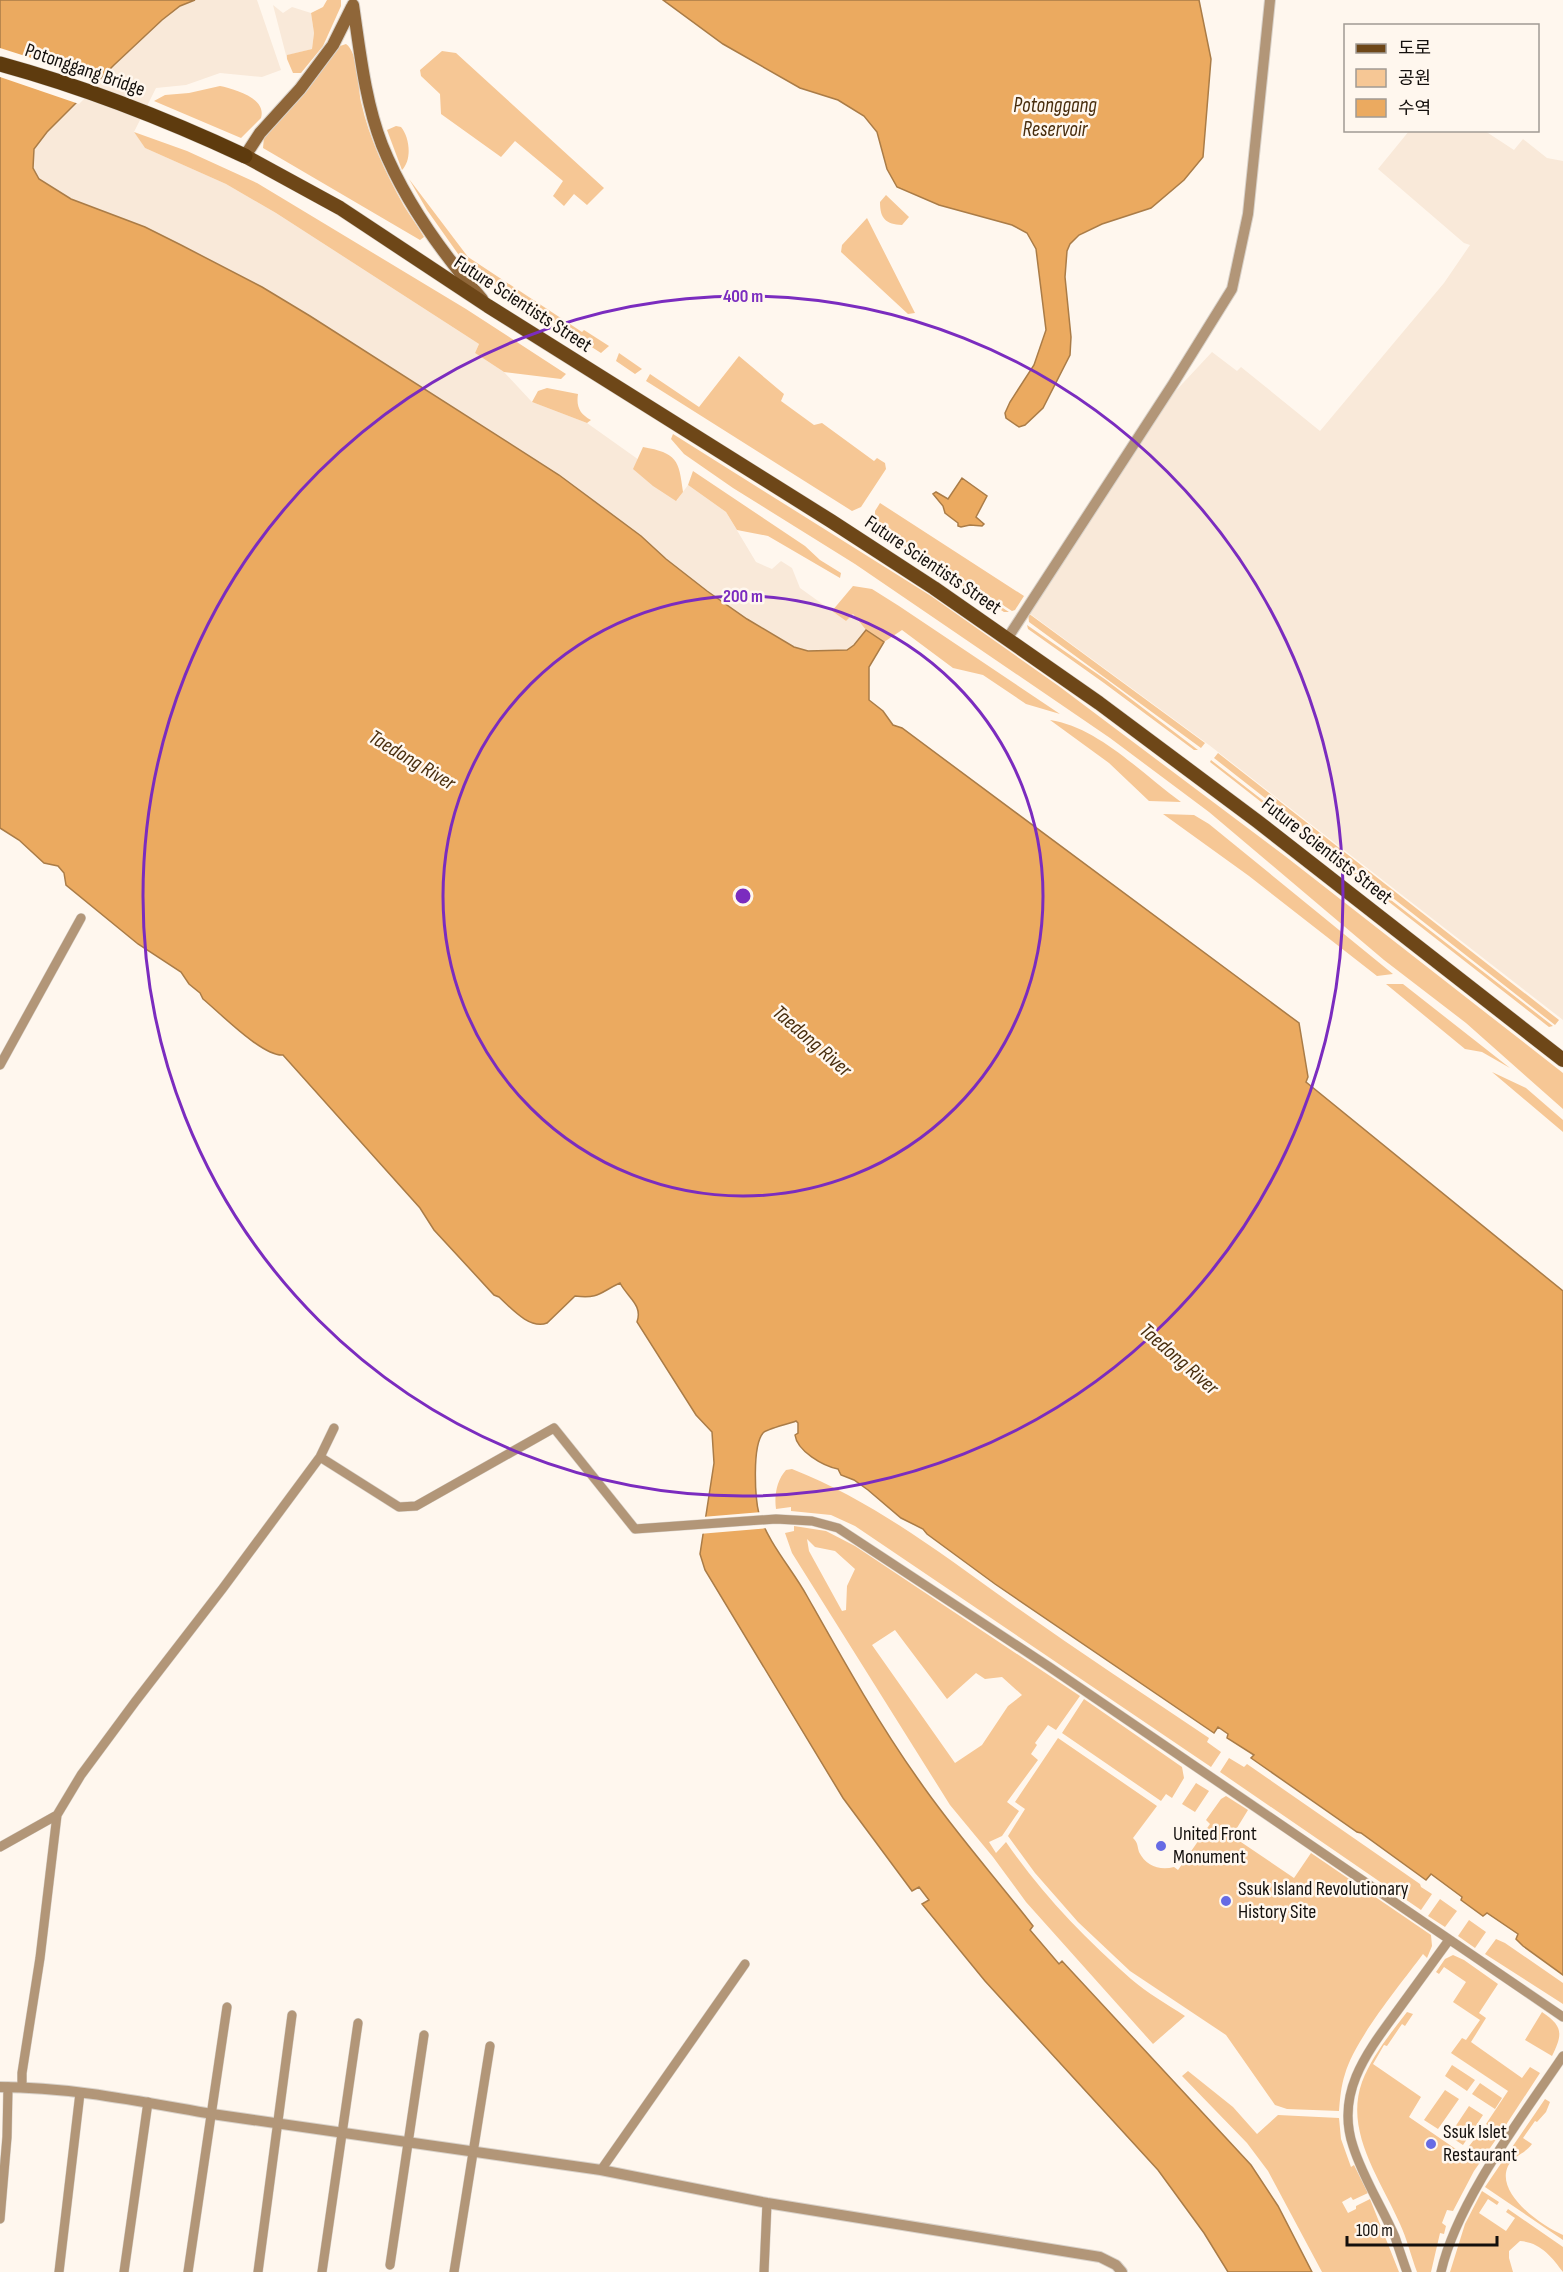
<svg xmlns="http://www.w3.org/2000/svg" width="1563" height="2272" font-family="'Sofia Sans Condensed','Noto Sans KR',sans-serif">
  <rect width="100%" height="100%" fill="#fff7ee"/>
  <!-- built -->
  <path fill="#f9e9d9" d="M195,0H257L281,70L262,77L220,73L186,85L156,88L134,132L145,148L226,184L276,213L479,344L475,353L504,372L532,402L587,423L639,460L634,469L677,500L688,485L726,512L756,562L772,569L781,561L792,568L800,588L846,621L852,614L866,630L854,645L847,650L838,652L808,651L794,647L747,619L707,591L666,559L641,536L559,475L310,316L262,287L181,245L145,227L71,199L39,179L33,168L34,149L47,132L114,65L170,13L180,6Z
    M273,5L283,13L292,7L311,13L314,33L312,49L288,55L287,59Z
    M1409,131H1485L1514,150L1523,139L1547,158L1563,161V1020L1209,745L1029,613L1169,398L1212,352L1237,371L1241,367L1320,431L1444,283L1470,245L1464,243L1378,169Z"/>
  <!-- green -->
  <path fill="#f6c795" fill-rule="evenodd" d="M327,0H341V6L323,46L301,73H293L287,59V55L312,49L314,33L311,13L323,7Z
    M346,44C358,52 358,87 361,102C369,138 386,174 404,206C410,216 418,226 424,237L420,240L263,148L264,137L337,47Z
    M442,51L456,53L604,188L587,205L574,194L564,206L553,196L563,181L515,141L501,157L441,114L440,94L421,76L420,70Z
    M220,86C234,89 267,98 261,118L241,138L154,101L165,95L189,93Z
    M396,126L401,127C410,138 412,160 402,170L387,130Z
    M134,132L187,151L257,183L466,309L566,374L561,379L504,372L475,353L479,344L276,213L226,184L145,148Z
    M409,179L468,257L582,332L584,330L609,346L601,353L468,268L427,210Z
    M886,195L909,217L902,225C886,224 880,219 880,202Z
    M867,218L915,313L908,314L841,252L842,245Z
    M619,353L642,369L635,374L616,361Z
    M739,356L784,394L781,401L814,425L822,423L874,461L877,458L885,463L886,469L861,507L852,511L646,381L650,374L699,407Z
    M547,388L578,394C576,407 580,414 591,420L587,423L532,402L538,391Z
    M673,434L931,596L1060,687L1285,856L1563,1073V1109L1466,1023L1384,960L1209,812L1110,738L855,564L733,488L684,454L671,439Z
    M643,447C677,453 679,460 683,492L676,501L653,486L633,469Z
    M693,471L805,546L820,560L841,573L840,578L768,536L737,530L726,512L688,485Z
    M880,503L1024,596L1015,610L1012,611L875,522V511Z
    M871,524V523L1009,612H1004L872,527Z
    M853,586L872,589L899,606L1060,714L1026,704L983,675L953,668L902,630L884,642L866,630L853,614L846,621L832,611Z
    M1028,613L1205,743L1201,748L1029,622Z
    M1027,625L1106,680L1198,750H1194L1104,683L1028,629Z
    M1050,720C1098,727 1141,773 1181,802L1149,801L1109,763Z
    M1218,753L1559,1020L1555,1025L1214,758Z
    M1211,760L1553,1026L1549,1027L1210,762Z
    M1163,814L1194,815L1209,824L1393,974L1377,976L1249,876Z
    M1386,984H1403L1510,1068L1482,1052L1465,1049Z
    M1492,1072L1526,1088L1563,1120V1132Z
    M792,1469C873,1501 939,1552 1009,1602C1075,1649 1142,1693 1209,1738L1207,1742L1221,1752L1211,1767L855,1526L831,1515L791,1511V1507L776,1509C774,1495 777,1480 786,1470Z
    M794,1526L826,1531L855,1546L1080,1696L1056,1730L1048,1725L1035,1743L1037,1745L1031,1754L1038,1760L1007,1802L1019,1811L1002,1836L989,1842L996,1853L1006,1842C1041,1893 1084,1938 1131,1979C1147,1993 1167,2004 1185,2016L1153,2044L1026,1902L993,1857L950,1805L792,1553L785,1533L794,1531ZM807,1539L815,1547L835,1551L855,1569L847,1586L846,1610L842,1611L809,1551ZM895,1630L947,1699L976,1673L985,1679L1002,1677L1022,1695L1008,1706L982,1745L955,1763L872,1645Z
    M1084,1699L1182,1767L1184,1778L1172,1798L1166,1794L1161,1801L1062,1733Z
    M1058,1738L1157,1806L1133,1838C1138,1843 1137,1845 1139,1852C1146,1866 1160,1871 1174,1867L1178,1870L1210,1824L1206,1820L1221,1799L1226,1796L1248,1810L1232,1836L1294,1878L1311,1853L1431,1935L1432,1946L1427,1958L1423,1954C1400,1985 1355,2039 1345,2074C1341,2086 1340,2099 1339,2111L1287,2109L1275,2105L1226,2035L1130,1971L1078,1922L1035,1873L1008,1836L1025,1809L1015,1802Z
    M1229,1758L1244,1767L1247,1764L1420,1884L1421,1887L1432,1894L1421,1910L1220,1772Z
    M1196,1783L1209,1791L1195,1812L1182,1804Z
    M1440,1899L1457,1911L1445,1927L1428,1916Z
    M1469,1920L1486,1932L1475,1948L1458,1936Z
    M1496,1939L1505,1943L1563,1983V2004L1485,1954Z
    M1453,1955L1464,1960L1498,1984L1479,2013L1486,2018L1471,2042L1522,2078L1530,2067L1540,2073L1500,2134L1486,2124L1508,2091L1451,2053L1462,2038L1466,2040L1480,2020L1453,2002L1466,1982L1444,1967L1439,1974L1436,1972L1445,1959Z
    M1407,2012L1413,2014L1405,2026L1402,2024L1387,2046L1384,2045L1373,2064L1421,2097L1409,2117L1463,2154L1483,2128L1497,2138L1474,2171L1453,2211L1447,2210L1442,2223L1446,2226L1444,2234L1440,2233L1431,2272H1417C1411,2256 1407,2239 1400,2224C1381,2180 1344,2132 1362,2082C1372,2056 1390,2034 1407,2012Z
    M1542,2012C1563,2026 1563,2034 1552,2056L1525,2040Z
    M1452,2065L1475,2080L1467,2091L1445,2076Z
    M1188,2071L1233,2107L1257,2134L1278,2115L1339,2118L1341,2139L1351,2167L1354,2165L1368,2193L1353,2200L1351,2197L1342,2202L1348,2213L1356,2209V2206L1370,2199L1399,2272H1322L1268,2171L1247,2143L1182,2076Z
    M1480,2083L1502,2098L1495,2109L1472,2094Z
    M1445,2090L1459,2099L1438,2129L1424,2120Z
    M1545,2099L1550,2102L1546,2112L1537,2122L1535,2121L1523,2138L1532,2144C1525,2154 1513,2156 1508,2166C1495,2194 1542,2226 1563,2235V2240L1485,2187Z
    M1469,2106L1483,2115L1463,2145L1449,2136Z
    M1482,2191L1499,2202L1497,2205L1488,2199L1479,2213L1506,2231L1515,2218L1506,2212L1508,2209L1563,2247V2272C1552,2257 1540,2242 1520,2241L1509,2251V2258L1513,2272H1450L1465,2224Z"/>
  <!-- water -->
  <path fill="#ebaa60" stroke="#aa7c47" stroke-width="1.5" d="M0,0H195L180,6L162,20L114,65L47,132L34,149L33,168L39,179L71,199L145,227L181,245L262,287L310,316L559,475L641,536L666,559L707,591L747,619L794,647L808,651L847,650L854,645L866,630L884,642L869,667V700L883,711L893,725L902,728L1299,1023L1308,1077L1306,1082L1563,1291V1975L1523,1946L1516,1939L1518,1934L1487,1913L1483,1916L1461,1900L1462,1897L1431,1874L1426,1880L1361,1833L1357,1832L1251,1758L1254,1755L1227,1738L1228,1734L1218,1727L1214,1733L995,1584L927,1534L923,1529L901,1518L868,1490L854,1480L841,1475L838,1469C823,1466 797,1451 795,1435L798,1433V1423L796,1421C789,1424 766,1429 763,1433C752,1446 755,1498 759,1514C769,1544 792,1569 807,1596C842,1658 877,1721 918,1779C953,1830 995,1877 1033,1926L1030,1930L1059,1964L1062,1961L1251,2165L1278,2206L1312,2272H1228L1204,2233L1158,2170L985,1981L922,1904L929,1900L919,1887L912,1891L843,1798L705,1570L700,1554L714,1463L712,1432L696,1415L637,1322C643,1305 628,1298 620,1283C600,1292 600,1299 575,1296L547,1323C530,1330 511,1308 499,1297L494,1295L434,1230L420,1208L283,1055C263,1057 220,1013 203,999L200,993L189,984L181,972L138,944L66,885L64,873L58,866L44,863L19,840L0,828Z
    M663,0H1199L1211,59L1203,157L1184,180L1151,208L1102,224L1079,235L1070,244L1067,251L1065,277L1071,337L1070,355L1043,408L1025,425L1019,427L1006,418L1005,413L1010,402L1034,365L1046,330L1036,249L1027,233L1012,225L939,205L897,187L887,169L877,132L864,116L838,100L800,88L723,44Z
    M962,478L987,496L976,517L984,524L982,526L970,525L961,527L958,526V523L945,513L943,506L933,494L936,492L948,499Z"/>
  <!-- pier -->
  <path fill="#fff7ee" d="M0,48L88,76L102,81L79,104L0,77Z
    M762,1512L769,1528L699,1534L702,1517Z"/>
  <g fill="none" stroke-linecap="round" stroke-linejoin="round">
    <!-- minor casing -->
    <g stroke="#d9d2ca" stroke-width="10">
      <path id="minor" d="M0,1065L81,918
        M320,1457L399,1507L416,1506L554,1428L635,1529L776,1519L812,1521L838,1528L1048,1666L1563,2017
        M0,1847L57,1815
        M22,2087V2073L40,1958L57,1815L81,1775L135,1702L223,1588L320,1457L334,1428
        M601,2170L745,1964
        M0,2219L7,2137L8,2087
        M390,2265L424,2035
        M59,2272L80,2093
        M124,2272L148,2102
        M188,2272L227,2007
        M258,2272L292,2015
        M322,2272L358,2023
        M454,2272L490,2046
        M764,2272L767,2203
        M1407,2272C1403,2261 1399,2249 1395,2237C1382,2207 1363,2178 1353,2146C1335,2092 1368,2051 1398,2010C1415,1987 1432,1963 1449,1940
        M1441,2272C1457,2201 1522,2117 1563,2056"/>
    </g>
    <!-- tertiary casing -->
    <g stroke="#d9d2ca" stroke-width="12">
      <path id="tertiary" d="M1007,639L1173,384L1232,289L1248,214L1270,0
        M0,2087C71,2087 142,2102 212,2114L601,2170L767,2203L1100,2257L1116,2265L1122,2272"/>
    </g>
    <!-- secondary casing -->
    <g stroke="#d9d2ca" stroke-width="14">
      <path id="secondary" d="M353,5C360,52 365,101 382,145C405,202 441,252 482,299
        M245,156L260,133L300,89L333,45L352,7"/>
    </g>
    <!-- primary casing -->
    <g stroke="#d9d2ca" stroke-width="15">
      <path id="primary" d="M245,156L340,208L488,306L831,521L934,588L1099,703L1257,821L1563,1060"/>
    </g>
    <!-- trunk casing -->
    <g stroke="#d9d2ca" stroke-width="16">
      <path id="trunk" d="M0,64C84,87 166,119 245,156"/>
    </g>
    <!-- minor -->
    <use href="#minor" stroke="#b29678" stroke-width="9"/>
    <!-- tertiary -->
    <use href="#tertiary" stroke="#b29678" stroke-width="10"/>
    <!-- secondary -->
    <use href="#secondary" stroke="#8f6639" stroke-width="12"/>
    <!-- primary -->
    <use href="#primary" stroke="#6e4718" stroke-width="14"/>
    <!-- trunk -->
    <use href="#trunk" stroke="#5e3b0e" stroke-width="15"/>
  </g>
  <!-- distance rings -->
  <g fill="none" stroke="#7b2cbf" stroke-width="3">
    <circle cx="743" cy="896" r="300"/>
    <circle cx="743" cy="896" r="600"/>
  </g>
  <!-- markers -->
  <g fill="#676be4" stroke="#fff7ee" stroke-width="2">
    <circle cx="1161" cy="1846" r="6"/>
    <circle cx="1226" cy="1901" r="6"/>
    <circle cx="1431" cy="2144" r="6"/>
  </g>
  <g text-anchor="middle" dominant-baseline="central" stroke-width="5" stroke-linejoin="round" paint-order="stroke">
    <!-- street labels -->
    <g font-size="20" fill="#14100d" stroke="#fff7ee">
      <text transform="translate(85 70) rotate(19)">Potonggang Bridge</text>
      <text transform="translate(523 304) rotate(33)">Future Scientists Street</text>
      <text transform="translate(933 565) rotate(34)">Future Scientists Street</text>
      <text transform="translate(1327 851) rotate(38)">Future Scientists Street</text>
    </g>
    <!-- poi labels -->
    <g font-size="20" fill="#14100d" stroke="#fff7ee" text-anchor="start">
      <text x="1173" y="1834">United Front<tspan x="1173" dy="23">Monument</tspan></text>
      <text x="1238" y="1889">Ssuk Island Revolutionary<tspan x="1238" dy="23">History Site</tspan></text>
      <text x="1443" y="2132">Ssuk Islet<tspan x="1443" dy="23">Restaurant</tspan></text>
    </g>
    <!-- water labels -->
    <g font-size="21" font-style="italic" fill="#492e0e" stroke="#fff7ee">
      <text x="1055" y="105">Potonggang<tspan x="1055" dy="24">Reservoir</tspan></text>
      <text transform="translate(412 760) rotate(31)">Taedong River</text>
      <text transform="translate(812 1041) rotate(41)">Taedong River</text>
      <text transform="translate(1179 1359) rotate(41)">Taedong River</text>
    </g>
  </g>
  <circle cx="743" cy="896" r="9" fill="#7b2cbf" stroke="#fff7ee" stroke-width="3"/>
  <g font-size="18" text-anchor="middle" font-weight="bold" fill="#7b2cbf" stroke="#fff7ee" stroke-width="5" stroke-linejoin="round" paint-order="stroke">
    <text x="743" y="302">400 m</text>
    <text x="743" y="602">200 m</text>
  </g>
  <!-- legend -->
  <rect x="1344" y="24" width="195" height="108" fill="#fff7ee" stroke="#a19b94" stroke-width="1.5"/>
  <rect x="1356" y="44" width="30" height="9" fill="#6e4718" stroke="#a19b94" stroke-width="1.5"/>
  <text x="1398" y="54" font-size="18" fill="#14100d">도로</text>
  <rect x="1356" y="69" width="30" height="18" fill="#f6c795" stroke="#a19b94" stroke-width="1.5"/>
  <text x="1398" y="84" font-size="18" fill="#14100d">공원</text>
  <rect x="1356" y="99" width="30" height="18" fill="#ebaa60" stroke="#a19b94" stroke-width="1.5"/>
  <text x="1398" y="114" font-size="18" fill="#14100d">수역</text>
  <!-- scale -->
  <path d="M1347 2236v9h150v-9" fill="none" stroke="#14100d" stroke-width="3"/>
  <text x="1356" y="2236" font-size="18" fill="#14100d" stroke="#fff7ee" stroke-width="4.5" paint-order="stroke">100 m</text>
</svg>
